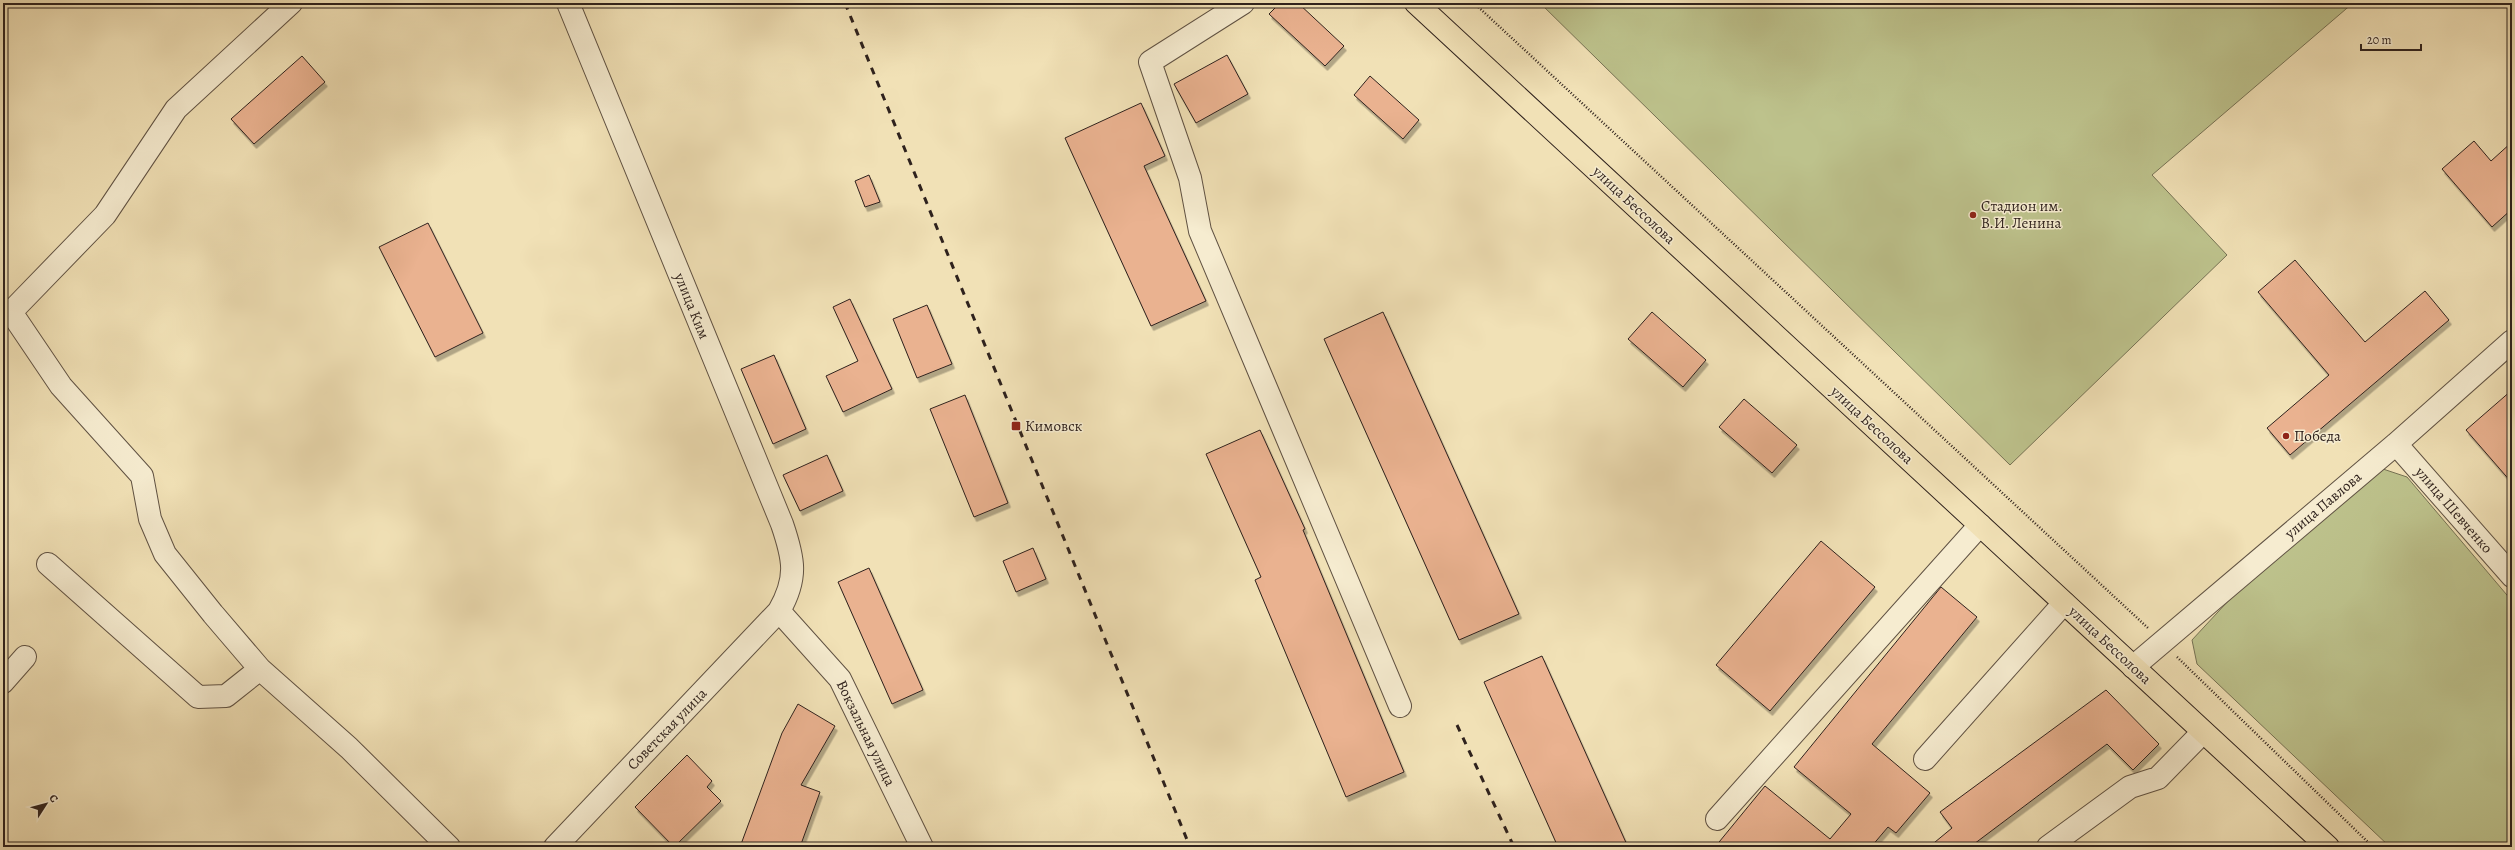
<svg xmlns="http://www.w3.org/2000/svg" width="2515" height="850" font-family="Alegreya,serif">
  <defs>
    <filter id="shadow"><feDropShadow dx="2.5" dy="4.5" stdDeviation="0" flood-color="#0004"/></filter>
  </defs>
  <rect width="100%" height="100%" fill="#f1e1b6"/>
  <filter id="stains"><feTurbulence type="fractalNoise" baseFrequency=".005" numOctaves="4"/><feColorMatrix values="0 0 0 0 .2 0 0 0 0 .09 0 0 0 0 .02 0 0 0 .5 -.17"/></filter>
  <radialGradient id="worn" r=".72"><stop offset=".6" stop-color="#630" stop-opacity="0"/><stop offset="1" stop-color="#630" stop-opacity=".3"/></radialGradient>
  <!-- green -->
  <path fill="#bdc28c" stroke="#767254" d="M1540,3H2353L2152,175L2227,255L2010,465Z
    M2383,469L2407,477L2512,601V847H2390L2197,664L2192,640L2230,599Z"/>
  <!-- building -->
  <path fill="#eab290" stroke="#2f221d" filter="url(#shadow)" d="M1280,3H1298L1344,46L1325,66L1269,14Z
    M1227,55L1248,94L1196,123L1174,84Z
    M302,56L325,82L254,144L231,119Z
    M1370,76L1419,120L1403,139L1354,95Z
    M1141,103L1165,156L1144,166L1206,301L1151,326L1065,138Z
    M2474,141L2491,161L2512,142V209L2492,227L2442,169Z
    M869,175L880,202L865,207L855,181Z
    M428,223L483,333L435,357L379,247Z
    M2295,260L2365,342L2425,291L2449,320L2290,455L2267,428L2329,375L2258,292Z
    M850,299L892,389L843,412L826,376L858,361L833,307Z
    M927,305L952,364L917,378L893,319Z
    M1383,312L1519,614L1459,640L1324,339Z
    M1652,312L1706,360L1683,387L1628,339Z
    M774,355L806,429L773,444L741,369Z
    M2512,390V483L2466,430Z
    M965,395L1008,503L974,517L930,409Z
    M1744,399L1797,445L1772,473L1719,427Z
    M1260,430L1305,529L1303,530L1404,772L1346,797L1255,580L1261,577L1206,454Z
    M827,455L843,491L800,511L783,475Z
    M1821,541L1875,587L1770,711L1716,665Z
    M1033,548L1046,579L1016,592L1003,561Z
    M869,568L923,690L892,704L838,582Z
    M1941,587L1977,617L1872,744L1930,793L1896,833L1888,827L1871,847H1715L1765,786L1830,839L1851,814L1794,767Z
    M1542,656L1628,847H1558L1484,682Z
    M2106,690L2159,744L2133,770L2107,744L1970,847H1929L1952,828L1940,812Z
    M798,704L835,726L801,785L820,792L800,847H740L782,733Z
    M687,755L712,781L707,787L721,801L674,847L635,807Z"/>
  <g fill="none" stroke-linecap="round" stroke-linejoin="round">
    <!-- minor casing -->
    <g stroke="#605243" stroke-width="24">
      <path id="minor" d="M1243,3L1150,62L1190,178L1200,231L1400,706
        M11,312L61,386L142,476L150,519L165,554L213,614L260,669L349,748L449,847
        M3,314L11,312L105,215L176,109L291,3
        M2396,444L2512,576
        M48,564L198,697L226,696L260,669
        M779,611L840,679L922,847
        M2133,667L2396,444L2512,341
        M3,682L25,657
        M1925,759L2064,603
        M1717,819L1980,525
        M555,847L779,611C798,578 794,559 782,524L568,3
        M2048,847L2130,787L2158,778L2203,732"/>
    </g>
    <!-- major casing -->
    <g stroke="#2f221d" stroke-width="24">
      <path id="major" d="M1416,3L2328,847"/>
    </g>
    <!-- path -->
    <path stroke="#2f221d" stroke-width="2.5" stroke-dasharray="1 2" stroke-linecap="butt" d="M1474,3L2148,628
      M2177,657L2373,847"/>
    <!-- minor -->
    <use href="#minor" stroke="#f6ecd0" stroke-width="22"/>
    <!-- major -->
    <use href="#major" stroke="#f1e1b6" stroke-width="22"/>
    <!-- rail -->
    <path stroke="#2f221d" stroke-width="3" stroke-dasharray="7 7" stroke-linecap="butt" d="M845,3L1190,847
      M1457,725L1514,847"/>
  </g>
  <!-- markers -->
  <g fill="#8f2418" stroke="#f6ecd0" stroke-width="1.5">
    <circle cx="1973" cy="215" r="4"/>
    <rect x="1011" y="421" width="10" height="10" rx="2"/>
    <circle cx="2286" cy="436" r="4"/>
  </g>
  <g text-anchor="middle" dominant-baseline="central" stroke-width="3" stroke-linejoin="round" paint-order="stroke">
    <!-- street labels -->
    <g font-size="15" fill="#2f221d" stroke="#f6ecd0">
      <text transform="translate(1634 205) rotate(43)">улица Бессолова</text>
      <text transform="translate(692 306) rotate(68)">улица Ким</text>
      <text transform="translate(1872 425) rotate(43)">улица Бессолова</text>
      <text transform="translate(2323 505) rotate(-40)">улица Павлова</text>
      <text transform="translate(2454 510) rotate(49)">улица Шевченко</text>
      <text transform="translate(2110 645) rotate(43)">улица Бессолова</text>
      <text transform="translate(667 729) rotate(-46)">Советская улица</text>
      <text transform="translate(866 733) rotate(64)">Вокзальная улица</text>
    </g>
    <!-- poi labels -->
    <g font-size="15" fill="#2f221d" stroke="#f6ecd0" text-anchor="start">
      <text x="1981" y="206">Стадион им.<tspan x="1981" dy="17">В.И. Ленина</tspan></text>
      <text x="1025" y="426">Кимовск</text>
      <text x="2294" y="436">Победа</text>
    </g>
  </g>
  <!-- margin -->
  <rect width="2515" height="850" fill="none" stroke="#f1e1b6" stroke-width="16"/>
  <rect x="4" y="4" width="2507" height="842" fill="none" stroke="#2f221d" stroke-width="2"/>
  <rect x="8" y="8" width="2499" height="834" fill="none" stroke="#2f221d"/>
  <!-- north arrow -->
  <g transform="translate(46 804) rotate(54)" stroke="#f6ecd0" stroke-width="3" paint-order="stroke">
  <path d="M0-3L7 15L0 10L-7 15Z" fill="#2f221d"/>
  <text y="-6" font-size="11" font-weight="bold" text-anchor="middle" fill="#2f221d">С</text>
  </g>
  <!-- scale -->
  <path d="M2361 44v6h60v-6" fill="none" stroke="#2f221d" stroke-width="2"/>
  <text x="2367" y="44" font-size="12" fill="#2f221d" stroke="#f6ecd0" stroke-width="3" paint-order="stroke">20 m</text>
  <rect width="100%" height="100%" filter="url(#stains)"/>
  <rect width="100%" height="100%" fill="url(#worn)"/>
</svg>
